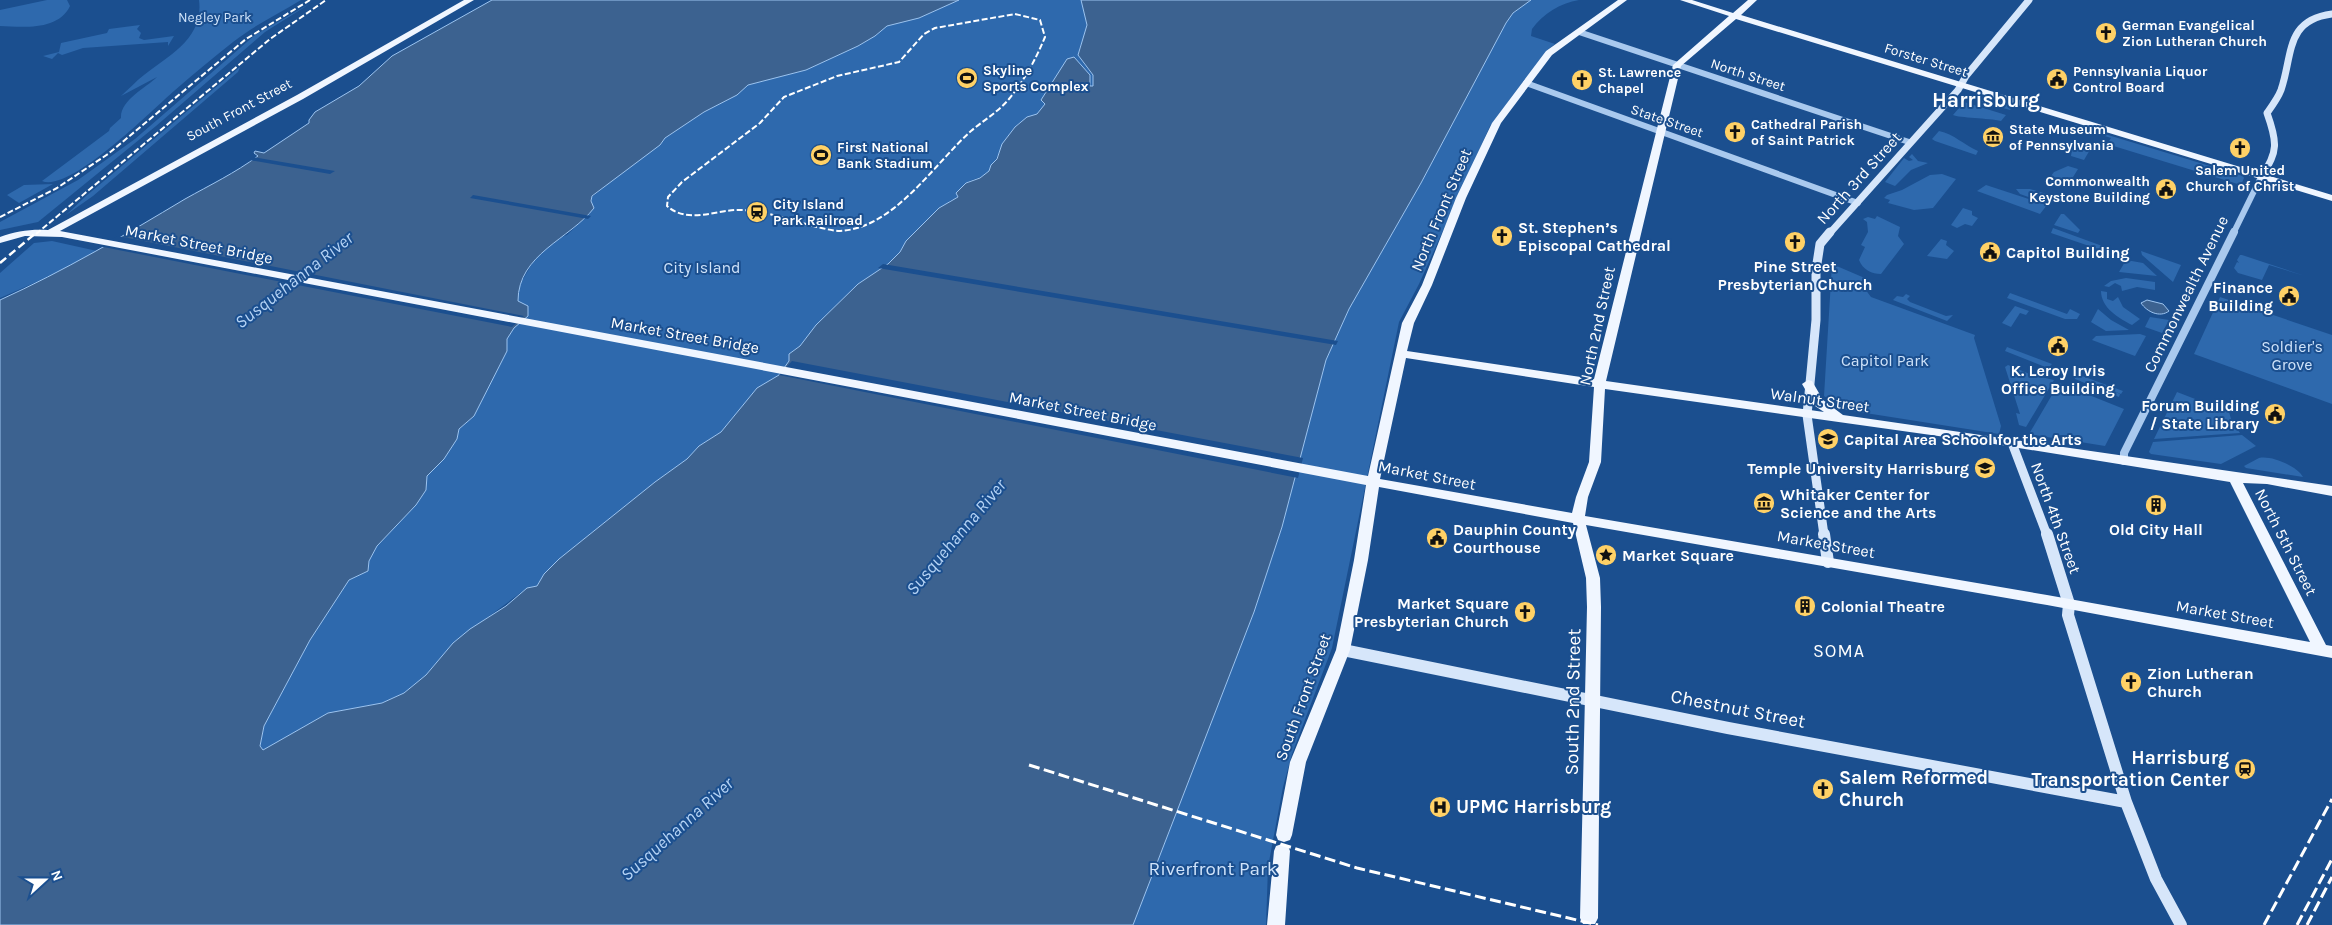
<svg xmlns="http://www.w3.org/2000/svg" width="2332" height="925" font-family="Karla,sans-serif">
  <rect width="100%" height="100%" fill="#1b4f8f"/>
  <!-- green -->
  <path fill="#2e69ad" d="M47,0H67L70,6C58,31 23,27 0,26V10Z
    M199,0H301C278,14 253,26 233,42C213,58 193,74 174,91C152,110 70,193 42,181L109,131L110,128L121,118C120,100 146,88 157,77L121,96C129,89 136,81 144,75C170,55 204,38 199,0Z
    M959,0H1081C1083,7 1088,16 1087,23C1084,51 1068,47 1093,75V87H1090V75L1074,58L1067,59C1061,73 1050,103 1038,113C1032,118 1024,118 1016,126C1003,139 999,157 989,171C984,179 972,178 966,183C961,187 960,195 955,199L951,200L906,241L900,252L888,264L858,284L816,325L800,346L789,354V361L779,375L757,388L721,432L699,446L687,459L655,482L559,559L544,574L537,586L527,588L453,643L426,675L404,693L382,703L328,713L262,751L260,746L264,726L310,640L349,580L368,571L369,561L377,546L416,505L426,490L427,476L444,459L457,439L459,429L474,416L507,351V339L514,328L527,316L518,301V288L533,262L543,251L556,239L567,235L590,213L592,197L665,138L704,112L737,95L747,85L806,70L858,46L875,36L887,26L919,18Z
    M1531,0H1579C1560,3 1543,14 1532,29L1531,36L1555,44L1546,51L1490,126L1419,284L1399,322L1332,648L1292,754L1283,787L1268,867L1266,925H1133L1254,612L1282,527L1326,360L1349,309L1421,183L1506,23L1513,13Z
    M311,3L265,32L156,126L38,222L0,230V222L78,180L135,139L255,35Z
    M140,25L137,29L141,33L139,38L144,40L174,36L168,46V42L83,48L62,55L58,53L52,59L43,56L59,52L61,43L107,33L109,29Z
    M240,67L238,72L93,196L66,215L86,196Z
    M1970,95L1980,96L2013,106L2010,110L1968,98Z
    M1964,102L2006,115L2001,121C1989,118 1959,118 1953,115Z
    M2075,125L2243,176L2244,178L2241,185L2107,144L2111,138L2074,126Z
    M1939,131C1954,134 1964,145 1978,151L1976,155L1935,141L1932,139Z
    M2075,143L2091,148L2084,160L2071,156L2072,147Z
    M1912,154L1918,161L1928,163L1911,170L1895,186L1885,182L1904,158L1909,161L1913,160L1909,157Z
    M2068,166L2078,169L2070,182L2051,176L2054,172Z
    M1942,174L1956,179L1933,208L1914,210L1888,203L1890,200L1884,198L1887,195L1902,190L1930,175Z
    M53,184L19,203L7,195L24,185Z
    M1986,185L2047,205L2040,214L1977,191Z
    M2016,189H2030L2053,196L2048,204L2020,194Z
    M1963,208L1972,211V215L1978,218L1972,226L1965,224L1957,228L1951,225Z
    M2061,214H2064L2080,230L2078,233L2054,225Z
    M1877,216L1900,227L1898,236L1904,244L1881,274C1872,274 1863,270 1859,260L1865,247L1861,245L1868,232L1867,222L1863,219L1868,217L1875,219Z
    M2053,228L2105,247L2115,255L2112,260L2101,256L2104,251L2051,233Z
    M1941,239L1947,241L1946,245L1954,251L1947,259L1927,256Z
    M52,241L97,251L75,265L0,298V273L34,243Z
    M2141,251L2181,265L2173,282L2142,255Z
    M2240,255H2242L2305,276L2269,265L2262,280L2238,273L2234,268L2237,262L2239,263L2237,260Z
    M2126,260L2143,263L2157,276L2119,272Z
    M1832,264L1867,279L1862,285L1871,297L1975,335L1974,338L2001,426L1999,434L1840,409L1832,401L1824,396Z
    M2126,278L2155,282V290L2137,287L2122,291L2121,286L2115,283L2109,287L2104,286L2111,281Z
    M2101,291L2107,292V299L2113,301L2118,297L2123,307L2140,319L2132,325C2119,318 2101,308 2101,291Z
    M2010,293L2067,314L2070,309L2080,314L2077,319H2065L2007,298Z
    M1906,294L1910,296L1907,299L1910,302L1946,316L1953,315L1947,321L1893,300L1897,296L1903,297Z
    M2220,297L2332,335V404L2194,354Z
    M2015,306L2029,311L2026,315L2020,313L2011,327L2002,323Z
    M2098,309L2111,320L2129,330L2106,331L2091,322Z
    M2150,317L2169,320L2162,333L2145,327Z
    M2140,334L2146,336L2135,356L2092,340L2096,336Z
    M2007,347L2052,364L2048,368L2005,351Z
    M2008,365L2032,375L2054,380L2026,427L2019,425L2016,413L2020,414L2005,367Z
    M2074,373L2123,391L2121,394L2106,388L2120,394L2119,397L2075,379Z
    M2059,383L2124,409L2105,446L2068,440L2061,435L2058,436L2059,439L2029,434Z
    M2177,392L2229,412L2232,422L2240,433L2154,439Z
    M2242,435L2256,446L2221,464L2151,454L2149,452L2153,442Z
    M2259,458C2271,455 2297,466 2303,477L2246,468L2244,466Z"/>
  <!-- water -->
  <path fill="#3c6290" stroke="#9cc4f0" d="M492,0H959L919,18L887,26L875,36L858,46L806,70L748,85L737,95L704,112L665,138L660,145L592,196L591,201L594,208C570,239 518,254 518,301L528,306V316L514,328L507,339V351L474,416L459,429L457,439L444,459L427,476L426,490L416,505L377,546L369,561L368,571L349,580L310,640L264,726L260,746L263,750L328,713L382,703L404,693L426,675L453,643L470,629L506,606L527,588L537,586L544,574L559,559L655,482L687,459L699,446L721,432L757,388L779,375L789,361V354L800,346L816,325L858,284L888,264L900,252L906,241L939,208L958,197L956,193L966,183L980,178L989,171L991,165L997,159L1002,144L1015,127L1027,117L1037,114L1045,104L1041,100L1067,59L1074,57L1090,75V86H1093V75L1078,55L1087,25L1081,0H1531L1513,13L1506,23L1421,183L1349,309L1326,360L1282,527L1254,612L1133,925H0V300C64,271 125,235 185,199C210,185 235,173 258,156L254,153L255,151L264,153L309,123V120L315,112L359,86L392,56Z
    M2147,300L2163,304L2169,311C2160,318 2147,312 2141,303Z"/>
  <!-- pier -->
  <path fill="#1b4f8f" d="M253,157L335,171L330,174L249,160Z
    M473,195L591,216L588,219L470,198Z
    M118,236L524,316L512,327L98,246Z
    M883,264L1338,341L1336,345L878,268Z
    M792,361L1303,458L1298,478L779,375Z"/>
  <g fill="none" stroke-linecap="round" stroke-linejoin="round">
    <!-- tertiary-far1 -->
    <path stroke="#a9c9ee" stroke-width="6" d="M1579,32L1909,142
      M1526,83L1858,203
      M2233,234L2261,177"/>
    <!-- tertiary -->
    <path stroke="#a9c9ee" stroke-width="8" d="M2124,461V453L2234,232"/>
    <!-- secondary-far2 -->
    <path stroke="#d6e6fa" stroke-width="7" d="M2261,177C2279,152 2277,141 2267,113C2272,106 2278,98 2281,90C2293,55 2285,20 2332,14
      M1829,234L1958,90L1966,76L2029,0"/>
    <!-- secondary-far1 -->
    <path stroke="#d6e6fa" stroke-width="9" d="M2012,443L2047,535
      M1824,535L1807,415L1816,320V270L1820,244L1830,232"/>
    <!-- secondary -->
    <path stroke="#d6e6fa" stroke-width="12" d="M1824,534L1828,562
      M2047,534L2069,604L2068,615L2126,802L2156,879L2181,925
      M1343,650L1728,728L2126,802"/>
    <!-- primary -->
    <path fill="#f0f6ff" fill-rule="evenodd" d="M464,0H474L303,99L60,231L1368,476L1402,323L1422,285L1456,198L1492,123L1546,51L1618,0H1627L1552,55L1501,123L1466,198L1432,285L1414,323L1407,351L1594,379L1673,65L1729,16L1680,0H1692L1733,13L1748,0H1757L1741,15L2332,195V201L1736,19L1681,66L1606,381L1824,412L1815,406L1802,384L1808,380L1812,381L1823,400L1843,415L2332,486V496L2267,484L2243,483L2326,645L2332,646V658L2047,605L1586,525L1600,578L1601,607L1598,918L1595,924H1583L1580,918L1587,607L1586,578L1573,523L1379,487L1368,560L1350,650L1306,762L1292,835L1290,840L1284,842L1278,840L1276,835L1290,762L1336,650L1354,560L1366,485L62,237L25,236L0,243V237C16,231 31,229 48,230L297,95ZM1406,358L1594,387L1589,462L1576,497L1572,513L1380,479ZM1605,389L1988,443L2230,482L2310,642L2047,595L1585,516L1588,497L1601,462Z
      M1282,844L1288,846L1290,851L1285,925H1267L1274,851L1276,846Z"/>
    <!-- rail-far2 -->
    <path stroke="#fff" stroke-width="2" stroke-dasharray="6 2.5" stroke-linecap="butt" d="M1015,14L1040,20L1045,37C1036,59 1024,81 1009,99C998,112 984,120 971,131C934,164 893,230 838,231C806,227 774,211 741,210C716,209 689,225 667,206L668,197L682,182L760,123L784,97L837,76L899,62L924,34L935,28Z
      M0,217L57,188L108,154L246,39L310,0
      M36,234L270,39L326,0"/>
    <!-- rail-far1 -->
    <path stroke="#fff" stroke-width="2.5" stroke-dasharray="8 4" stroke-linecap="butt" d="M0,263L37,232"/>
    <!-- rail -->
    <path stroke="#fff" stroke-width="3" stroke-dasharray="11 4.5" stroke-linecap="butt" d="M1029,765L1357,868L1598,925
      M2264,925L2332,799
      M2297,925L2332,859
      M2307,925L2332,877"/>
  </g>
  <!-- icons -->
  <defs>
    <g id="church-disc" transform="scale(1.125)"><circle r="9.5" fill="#ffd166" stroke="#1b4f8f"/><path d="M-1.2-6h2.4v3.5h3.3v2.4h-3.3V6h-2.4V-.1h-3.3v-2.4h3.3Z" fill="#111"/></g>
    <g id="stadium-disc" transform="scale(1.125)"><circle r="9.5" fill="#ffd166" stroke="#1b4f8f"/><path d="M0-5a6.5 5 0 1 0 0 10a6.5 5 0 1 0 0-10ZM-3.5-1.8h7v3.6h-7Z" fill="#111"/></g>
    <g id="civic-disc" transform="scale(1.125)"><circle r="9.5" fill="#ffd166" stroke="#1b4f8f"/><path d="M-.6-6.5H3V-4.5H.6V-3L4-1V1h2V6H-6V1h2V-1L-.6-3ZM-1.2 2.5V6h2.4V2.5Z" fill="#111"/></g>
    <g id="museum-disc" transform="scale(1.125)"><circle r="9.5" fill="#ffd166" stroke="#1b4f8f"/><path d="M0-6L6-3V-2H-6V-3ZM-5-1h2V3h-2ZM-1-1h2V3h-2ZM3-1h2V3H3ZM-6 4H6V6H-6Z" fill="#111"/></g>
    <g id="station-disc" transform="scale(1.125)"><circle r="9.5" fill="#ffd166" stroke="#1b4f8f"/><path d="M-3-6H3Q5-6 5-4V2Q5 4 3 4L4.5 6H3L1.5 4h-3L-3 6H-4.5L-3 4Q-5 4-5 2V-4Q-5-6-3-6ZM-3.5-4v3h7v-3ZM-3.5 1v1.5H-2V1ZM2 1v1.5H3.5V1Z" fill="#111"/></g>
    <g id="school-disc" transform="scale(1.125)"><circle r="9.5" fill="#ffd166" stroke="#1b4f8f"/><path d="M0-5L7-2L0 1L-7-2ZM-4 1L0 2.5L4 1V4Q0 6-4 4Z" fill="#111"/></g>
    <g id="university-disc" transform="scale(1.125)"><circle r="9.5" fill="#ffd166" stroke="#1b4f8f"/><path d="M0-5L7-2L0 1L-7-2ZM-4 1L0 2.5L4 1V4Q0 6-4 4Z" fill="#111"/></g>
    <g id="building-disc" transform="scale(1.125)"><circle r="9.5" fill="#ffd166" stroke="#1b4f8f"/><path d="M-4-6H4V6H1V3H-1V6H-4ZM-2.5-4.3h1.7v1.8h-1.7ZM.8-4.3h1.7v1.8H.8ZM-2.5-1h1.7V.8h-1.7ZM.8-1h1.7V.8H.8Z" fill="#111"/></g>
    <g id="sight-disc" transform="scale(1.125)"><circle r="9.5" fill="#ffd166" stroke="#1b4f8f"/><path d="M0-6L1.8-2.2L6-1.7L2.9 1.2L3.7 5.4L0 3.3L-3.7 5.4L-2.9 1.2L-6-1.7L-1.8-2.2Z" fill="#111"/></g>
    <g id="hospital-disc" transform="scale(1.125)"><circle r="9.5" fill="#ffd166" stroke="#1b4f8f"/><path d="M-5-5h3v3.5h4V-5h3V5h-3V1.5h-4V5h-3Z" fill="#111"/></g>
  </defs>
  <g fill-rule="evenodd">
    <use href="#church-disc" x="2106" y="33"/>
    <use href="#stadium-disc" x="967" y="78"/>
    <use href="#civic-disc" x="2057" y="79"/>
    <use href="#church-disc" x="1582" y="80"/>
    <use href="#church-disc" x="1735" y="132"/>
    <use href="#museum-disc" x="1993" y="137"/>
    <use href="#church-disc" x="2240" y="148"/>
    <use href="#stadium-disc" x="821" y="155"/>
    <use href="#civic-disc" x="2166" y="189"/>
    <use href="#station-disc" x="757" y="212"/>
    <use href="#church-disc" x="1502" y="236"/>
    <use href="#church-disc" x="1795" y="242"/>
    <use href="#civic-disc" x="1990" y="252"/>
    <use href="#civic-disc" x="2289" y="296"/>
    <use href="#civic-disc" x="2058" y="346"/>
    <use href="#civic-disc" x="2275" y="414"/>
    <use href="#school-disc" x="1828" y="439"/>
    <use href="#university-disc" x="1985" y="468"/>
    <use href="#museum-disc" x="1764" y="503"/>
    <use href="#building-disc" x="2156" y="505"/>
    <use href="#civic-disc" x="1437" y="538"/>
    <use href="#sight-disc" x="1606" y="555"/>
    <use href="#building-disc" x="1805" y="606"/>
    <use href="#church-disc" x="1525" y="612"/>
    <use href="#church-disc" x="2131" y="682"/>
    <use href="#station-disc" x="2245" y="769"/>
    <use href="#church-disc" x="1823" y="789"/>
    <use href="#hospital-disc" x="1440" y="807"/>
  </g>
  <g text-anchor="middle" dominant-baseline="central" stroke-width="4" stroke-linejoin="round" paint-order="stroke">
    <!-- far-park labels -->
    <g font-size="14" fill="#cfe3fa" stroke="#1b4f8f">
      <text x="215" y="17">Negley Park</text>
    </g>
    <!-- far-poi labels -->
    <g font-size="14" font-weight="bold" fill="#fff" stroke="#1b4f8f" text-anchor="start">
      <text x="2122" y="25">German Evangelical<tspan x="2122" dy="16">Zion Lutheran Church</tspan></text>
      <text x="983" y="70">Skyline<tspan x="983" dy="16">Sports Complex</tspan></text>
      <text x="2073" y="71">Pennsylvania Liquor<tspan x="2073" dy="16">Control Board</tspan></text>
      <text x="1598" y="72">St. Lawrence<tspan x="1598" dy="16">Chapel</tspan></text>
      <text x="1751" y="124">Cathedral Parish<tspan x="1751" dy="16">of Saint Patrick</tspan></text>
      <text x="2009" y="129">State Museum<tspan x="2009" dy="16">of Pennsylvania</tspan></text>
      <text x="837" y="147">First National<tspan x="837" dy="16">Bank Stadium</tspan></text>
      <text x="2240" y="170" text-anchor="middle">Salem United<tspan x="2240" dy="16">Church of Christ</tspan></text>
      <text x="2150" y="181" text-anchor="end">Commonwealth<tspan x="2150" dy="16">Keystone Building</tspan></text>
      <text x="773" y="204">City Island<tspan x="773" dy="16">Park Railroad</tspan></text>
    </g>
    <!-- far-street labels -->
    <g font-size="14" fill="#fff" stroke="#1b4f8f">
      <text transform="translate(1926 60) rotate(17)">Forster Street</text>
      <text transform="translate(1748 75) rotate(18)">North Street</text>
      <text transform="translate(239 110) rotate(-28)">South Front Street</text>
      <text transform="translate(1667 121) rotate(19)">State Street</text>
    </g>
    <!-- street labels -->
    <g font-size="16" fill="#fff" stroke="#1b4f8f">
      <text transform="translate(1859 178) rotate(-48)">North 3rd Street</text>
      <text transform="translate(1441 210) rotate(-67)">North Front Street</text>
      <text transform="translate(199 244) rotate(11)">Market Street Bridge</text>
      <text transform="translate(2186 294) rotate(-64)">Commonwealth Avenue</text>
      <text transform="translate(1597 326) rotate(-78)">North 2nd Street</text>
      <text transform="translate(685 335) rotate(10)">Market Street Bridge</text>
      <text transform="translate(1820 400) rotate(8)">Walnut Street</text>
      <text transform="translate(1083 411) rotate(11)">Market Street Bridge</text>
      <text transform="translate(1427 475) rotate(11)">Market Street</text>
      <text transform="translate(2056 518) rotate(70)">North 4th Street</text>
      <text transform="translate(2286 542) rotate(63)">North 5th Street</text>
      <text transform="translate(1826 544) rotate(10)">Market Street</text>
      <text transform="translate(2225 614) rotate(10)">Market Street</text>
      <text transform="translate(1303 697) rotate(-70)">South Front Street</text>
    </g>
    <!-- poi labels -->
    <g font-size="16" font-weight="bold" fill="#fff" stroke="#1b4f8f" text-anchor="start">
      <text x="1518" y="227">St. Stephen’s<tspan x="1518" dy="18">Episcopal Cathedral</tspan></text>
      <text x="2006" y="252">Capitol Building</text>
      <text x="1795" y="266" text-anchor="middle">Pine Street<tspan x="1795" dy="18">Presbyterian Church</tspan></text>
      <text x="2273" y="287" text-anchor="end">Finance<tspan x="2273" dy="18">Building</tspan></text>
      <text x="2058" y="370" text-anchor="middle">K. Leroy Irvis<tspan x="2058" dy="18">Office Building</tspan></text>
      <text x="2259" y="405" text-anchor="end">Forum Building<tspan x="2259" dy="18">/ State Library</tspan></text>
      <text x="1844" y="439">Capital Area School for the Arts</text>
      <text x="1969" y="468" text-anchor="end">Temple University Harrisburg</text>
      <text x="1780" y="494">Whitaker Center for<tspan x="1780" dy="18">Science and the Arts</tspan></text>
      <text x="1453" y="529">Dauphin County<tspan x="1453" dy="18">Courthouse</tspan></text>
      <text x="2156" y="529" text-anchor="middle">Old City Hall</text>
      <text x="1622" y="555">Market Square</text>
      <text x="1509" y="603" text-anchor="end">Market Square<tspan x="1509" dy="18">Presbyterian Church</tspan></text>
      <text x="1821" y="606">Colonial Theatre</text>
      <text x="2147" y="673">Zion Lutheran<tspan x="2147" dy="18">Church</tspan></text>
    </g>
    <!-- park labels -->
    <g font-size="16" fill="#cfe3fa" stroke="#1b4f8f">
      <text x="702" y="267">City Island</text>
      <text x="2292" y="346">Soldier's<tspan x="2292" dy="18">Grove</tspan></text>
      <text x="1885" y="360">Capitol Park</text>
    </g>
    <!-- water labels -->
    <g font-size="18" font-style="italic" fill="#b5d3f5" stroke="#1b4f8f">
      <text transform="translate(294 280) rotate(-38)">Susquehanna River</text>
      <text transform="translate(956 537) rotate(-50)">Susquehanna River</text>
      <text transform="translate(677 829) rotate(-42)">Susquehanna River</text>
    </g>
    <!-- neighbourhood labels -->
    <g font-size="18" letter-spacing="1" fill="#fff" stroke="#1b4f8f">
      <text x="1839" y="651">SOMA</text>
    </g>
    <!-- near-street labels -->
    <g font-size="19" fill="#fff" stroke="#1b4f8f">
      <text transform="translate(1573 702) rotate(-89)">South 2nd Street</text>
      <text transform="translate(1738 709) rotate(11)">Chestnut Street</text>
    </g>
    <!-- near-poi labels -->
    <g font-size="19" font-weight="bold" fill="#fff" stroke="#1b4f8f" text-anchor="start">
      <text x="2229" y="758" text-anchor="end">Harrisburg<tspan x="2229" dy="22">Transportation Center</tspan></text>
      <text x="1839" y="778">Salem Reformed<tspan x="1839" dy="22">Church</tspan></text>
      <text x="1456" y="807">UPMC Harrisburg</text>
    </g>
    <!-- near-park labels -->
    <g font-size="19" fill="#cfe3fa" stroke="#1b4f8f">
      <text x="1213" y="869">Riverfront Park</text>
    </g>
    <!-- far-town labels -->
    <g font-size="21" font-weight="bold" fill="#fff" stroke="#1b4f8f">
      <text x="1986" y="100">Harrisburg</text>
    </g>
  </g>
  <!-- north arrow -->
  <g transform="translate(45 880) rotate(69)" stroke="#1b4f8f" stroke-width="4" paint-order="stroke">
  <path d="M0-4L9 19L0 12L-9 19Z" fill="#ffffff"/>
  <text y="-8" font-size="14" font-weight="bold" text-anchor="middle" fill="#ffffff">N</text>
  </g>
</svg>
